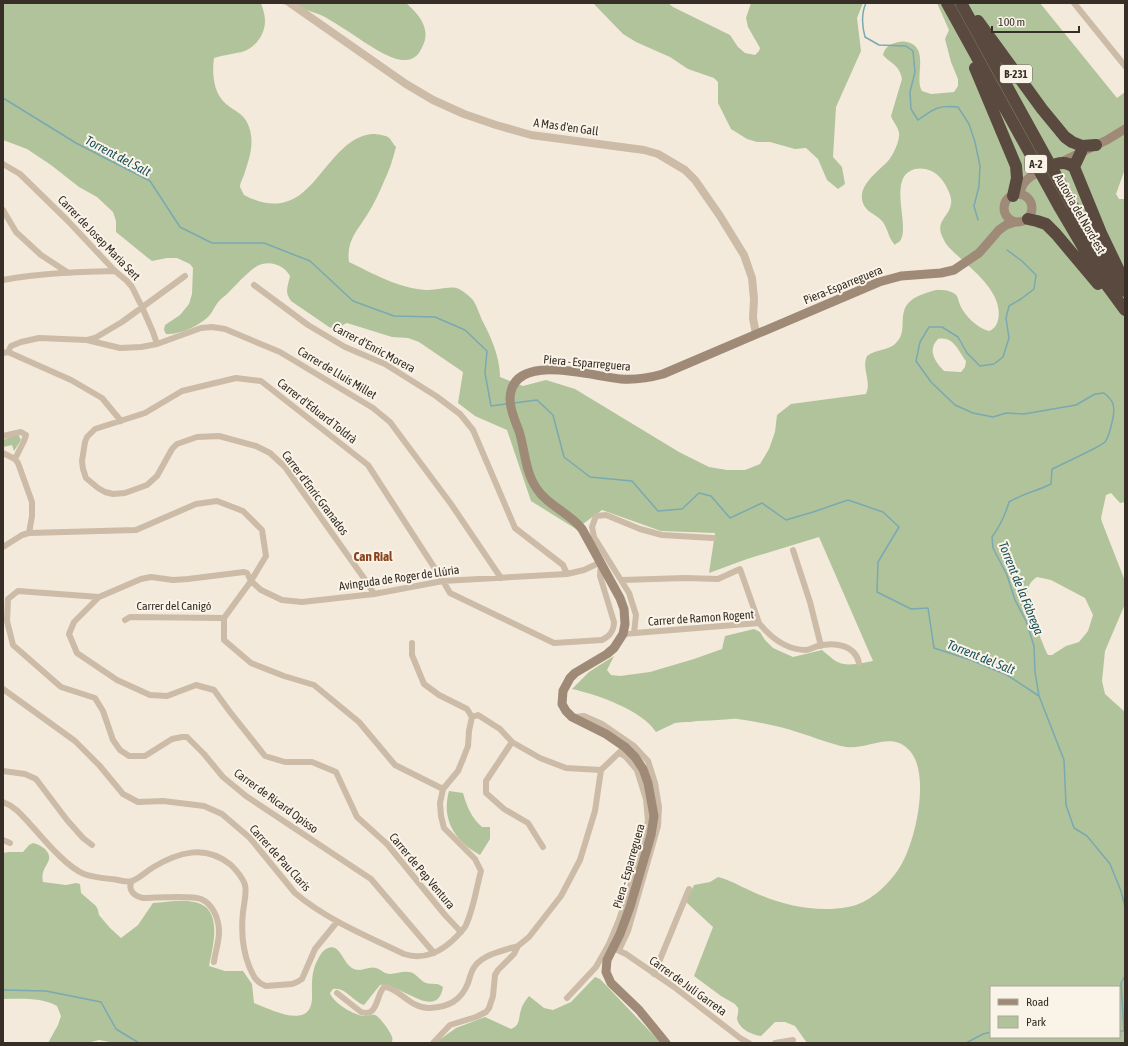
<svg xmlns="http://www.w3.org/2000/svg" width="1128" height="1046" font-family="'Asap Condensed',sans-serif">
  <rect width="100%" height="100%" fill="#f3eadb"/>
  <!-- green -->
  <path fill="#b1c39a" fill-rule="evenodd" d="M3,3H261C263,9 265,15 265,21C265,35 255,48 242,52C232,54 224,55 214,58C212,72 213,91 224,102C234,112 244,112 249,127C255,144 249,159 244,175C243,178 240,183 240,187C241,189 243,193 244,195C259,203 275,207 291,200C320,188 337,136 373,134C377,134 384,135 388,137C391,139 393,144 396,147C393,158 390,169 385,179C380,191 374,204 367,215C357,231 346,241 349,262C374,274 398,288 426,290C437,291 449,285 459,289C465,292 469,296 473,300C477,306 479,313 482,320C491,337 500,357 500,377L523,386L546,380L575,389L679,452L709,467L727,470H745L760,464L769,449L775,432L777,415L791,404L866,394C872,380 861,369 867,356C876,349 887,351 895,344C913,329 888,305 926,293C931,292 935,289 940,290C946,290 953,291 957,296C958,299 959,302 960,305C965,316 977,328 989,331C994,329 997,325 998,320C1004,294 974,271 958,256C953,251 947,247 944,240C933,221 949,218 951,204C952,200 950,194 948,190C942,176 931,166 915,169C886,176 911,227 900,241C898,243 896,243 895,245C888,238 888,228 882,221C877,215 869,213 865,207C853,188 878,172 888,161C893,155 900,141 899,133C898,126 893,122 891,116L902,79C899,64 892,65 883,55C885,48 888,45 895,43C901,41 905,41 910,43C929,50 914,79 922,91L931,94L954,92L958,86V79L951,62L945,39L949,30L937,3H993L994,4L1040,3L1117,98L1125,92V169L1116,194L1119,199H1125V502L1120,503L1111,493L1106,495L1101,518L1102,522L1125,581V604L1105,651L1102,681L1105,694L1125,712L1124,738L1125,1043H807L795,1026L785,1022H775L761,1036C752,1035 739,1029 737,1019C737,1016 739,1012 738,1008L735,1004L721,996L694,976L713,927L686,902L694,885L710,882L718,877C730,880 740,886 751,891C781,905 815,913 848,907C868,904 887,886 898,870C915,847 933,769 907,748C889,732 867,750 846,747C830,744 814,737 797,732C779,726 758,722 738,719C731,718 724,720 717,720C708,721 699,720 690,722C685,722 680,722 675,723C669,726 662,729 656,732C642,710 596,694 572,689L589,672L614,656L607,670L611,675L620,676L650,672L694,659L722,649L725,636L754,629L760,632L765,640L773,648L793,657L822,650C826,653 830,657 834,660C845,668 861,663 873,661L819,537L747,559L709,573L715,533L661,531L602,510L576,529L531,501L507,430L475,416L458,403L463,372L419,342L408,338L392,337L347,323C339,326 339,331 329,327L291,301C284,292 288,286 290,276C285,266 273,261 262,264C251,267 235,287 227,294C225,296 222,298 220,300C215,305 213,312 208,317C198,326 180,335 166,334L164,330L165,325L180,315L189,304L192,294L193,268L190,264L177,258H167L152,261L148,258L116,232V221L113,212L97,197L79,187L51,165L27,149L3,140ZM938,339C954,336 958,351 966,361L965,367L961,372L944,371C935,362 927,350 938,339ZM1037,577L1051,580L1085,598L1093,615L1088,631L1079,642L1066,646L1052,655H1048C1042,644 1026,600 1028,589C1029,584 1032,580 1037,577ZM991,987H1119V1037H991Z
    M279,3H406C414,10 423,19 425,30C427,39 423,46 419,53C405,71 378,50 364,42C352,34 339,25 325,17C311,10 294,7 279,3Z
    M593,3H668L673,7L730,35L738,47L745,53L755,55L759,51L760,48L748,27L746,18L751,3H863L857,18L861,51L836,107L833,157L842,167L845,184L838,189L827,180L818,159L806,148L795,149L770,142H757L747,139L731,129L718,103V82L714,78L688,69L670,57L636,42L623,34Z
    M18,434L21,440L14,451L12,445L3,447V440Z
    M449,791L463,793C467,807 471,817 482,827H490V839L480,855C455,841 441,820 449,791Z
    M33,843C38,844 41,846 45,849C57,862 39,865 43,882L66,885L76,883L80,884L81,893L96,906L98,910L99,915L110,928L121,938L138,925L153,903C166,902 181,899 194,902C224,907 213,946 209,966L225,971H243L252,984L254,1003C272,1010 312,1031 312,997C312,984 311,973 317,961C319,957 322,951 326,949C342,940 342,969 358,970C364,970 371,966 376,968C382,970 384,974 390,974C396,974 403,971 408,972C416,972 419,980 426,983C432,985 437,982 443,987C437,1023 398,981 380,985L364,1005C352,1001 346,987 333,989L330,993C333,1003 355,1016 365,1016C368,1016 372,1014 375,1015C379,1016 391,1032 392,1037C393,1038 392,1041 392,1043H115L99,1040L87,1043H48L58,1025L61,1016L57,1006C41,997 21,999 3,999V853L9,852H23L29,845Z
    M595,977L600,979L661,1043H435L456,1028L485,1017L511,1029C521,1025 518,1018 521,1010C522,1005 526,1000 529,996L544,1008L553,1010L571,1002Z"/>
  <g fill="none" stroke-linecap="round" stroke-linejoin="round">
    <!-- stream -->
    <path stroke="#79a9b1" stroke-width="1.5" d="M866,3C861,14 862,26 865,37L879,45L906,46L913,51L915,72L910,92L911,109L918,120C934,109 937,105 958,107L969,124L975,142L980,166L979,186L974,206L978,220
      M3,98L76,143L150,181L180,227L212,243H264L310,261L353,301L394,316L435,317L465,330L487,351L485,373L491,406L506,404
      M1007,250L1022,261L1036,275L1034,289L1021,299L1009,306L1006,318L1009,338L1003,357L994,364L980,366L967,353L958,337L942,327H929L920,342L916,361L931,382L955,405L973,413L993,417L1006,413L1024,414L1076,405L1095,394L1104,393C1114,401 1115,406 1113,418C1111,426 1110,435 1105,442C1102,446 1060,465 1052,469L1051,484C1037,491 1022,494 1009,502C1005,516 1000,526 992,537L993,548L1007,575L1015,600L1026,621L1034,646L1035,672L1039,696L1064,760L1066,805L1074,828L1087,836L1110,864L1121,891L1125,907
      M514,403L537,400L553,415L564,457L590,477L632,481L658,511L682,509L699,493L711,496L730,518L762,503L786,520L813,512L848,500L883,512L899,527L878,562L877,592L911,609L928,608L934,648L971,660L1007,675L1039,696
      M3,990L46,991L101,1002L116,1029L139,1043
      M1119,1031H1125
      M1124,1031L1121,983L1125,976
      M966,1043L983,1034L991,1032"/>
    <!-- minor -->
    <path stroke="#ccbba6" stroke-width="6" d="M1074,3L1125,66
      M3,164L20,174L67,220L115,271L127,281L132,287L142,307L153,332L157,344
      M3,210L16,232L41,255L67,272
      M3,280C40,273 77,272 115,271
      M254,285L308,325L345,347L385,364L436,396L460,414L473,430L515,528L563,565L567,574
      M87,340L120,348L141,347L157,344L201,328L212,327L225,329L280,352L373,408L390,422L451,504L501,578
      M8,352L11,346L21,342L39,338L87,340L95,338L122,322L185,276
      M3,353L8,352L71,380L102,398L121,421
      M3,436L21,432L26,435L24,441L15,459
      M3,453L15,459L18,463L32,502V516L29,533L22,535L3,547
      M29,533L136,530L196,504L217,501L243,511L262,530L266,556L251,581L224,618V640L251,663L284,676L314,685L359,722L395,765L443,789
      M793,550L810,602L821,646
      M622,580L685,578L718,579L740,569L759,623
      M374,594L366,581L285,467L270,453L256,446L219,436L197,437L177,444L172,449L157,476L147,485L125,493L113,494L105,492L98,488L86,478L83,469L82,461L85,442L87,437L95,429L145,413L182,391L236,378L261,381L368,465L443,581L450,593L554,643L602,640C610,636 614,631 614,622L600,576L601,563
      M99,597L18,591L8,599L7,621L13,645L61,687L95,698L103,711L113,740L120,750L129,756H145L172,739L182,737H187L204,754L223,777L246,796L371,879L434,953
      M125,620L130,617L224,618
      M634,633L636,615L629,593L594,537L592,527L596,516L606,515L640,529L662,535L713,538
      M623,634L759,623C771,638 786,650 806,650C810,650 814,647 818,646C833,642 855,644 859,663
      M412,643V655L424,684L439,695L467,709L472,717
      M3,689L75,741L99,765L123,794L138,802L163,801L204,806L222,814L250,838L295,893C327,920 367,936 404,954C424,961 443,951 457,936C460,933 464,929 466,925C474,908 476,889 481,871L475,859L444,828L441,816L440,803L443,789L458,771L463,759L468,746L469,731L472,717L478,715L500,729L512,742L540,758L566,768L601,770L625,747
      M575,717L584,716L602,724L634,746L648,761L655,783L659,807L658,826L628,931L619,950
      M512,742L486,781V793L504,809L528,823L543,847
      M3,771L25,774L36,779L67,820L83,838L92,845
      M3,802C14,806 21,814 29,823C42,837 66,867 84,874C92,877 102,878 111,879C117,879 126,883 132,881C137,880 147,871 152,868C178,852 205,844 231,865C236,870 243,878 245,885C247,893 244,903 243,912C241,931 242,948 249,966C253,975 255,982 266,986L292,984L297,982L302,979L315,949L337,922
      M3,840L10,843
      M132,881C127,890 134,896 143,898C155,898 191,895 201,899C213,904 219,919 219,932C219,942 215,953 214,962
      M461,932L445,915L387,844L357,817L336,772L312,762H285L265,756L230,712L214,690L196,685L167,696L150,695L117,680L77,653L69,634L74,622L99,597L141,579L151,577L173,580L188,579L244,572L247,573L251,581L261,590L282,600L302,602L374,594L443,581L567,574L584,570L601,562
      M615,949L626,954L674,987L740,1038L749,1043
      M654,974L689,889
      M337,993L361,1012C378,1018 376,995 384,987C397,986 410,1009 430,1008C448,1007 461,1001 468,983C470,977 471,971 475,966C484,954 505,950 518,946
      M567,998L596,967L609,944L619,920L635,871L648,821L646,799L637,770L626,757L620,753
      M433,1043L450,1025L476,1017L486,1012L489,1008L493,996L495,975L498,970L514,954L518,946L529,937L561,896L580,860L595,811L601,770
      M775,1043L793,1040"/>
    <!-- tertiary -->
    <path stroke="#ccbba6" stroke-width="8" d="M290,3L406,84L433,100L464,114L496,125L531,135L644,150L658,154L685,170L695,180L720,216L744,255L752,278L754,299L753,318L756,334"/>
    <!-- secondary -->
    <path stroke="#9f8a78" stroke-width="9" d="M1059,163L1107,140L1125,129
      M1020,194C1022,179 1033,175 1045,169
      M1004 208a14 14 0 1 1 28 0a14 14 0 1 1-28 0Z
      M666,1043L639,1010L611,983L606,972L607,960L620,934L630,907L651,835L654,816L648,783L643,769L635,757L625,747L606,734L572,717L566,711L562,704L563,691L570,678L575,673L607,654L614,648L623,634L625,624L624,609L620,598L582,529C570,513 548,506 537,489C525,472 525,450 519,431C515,421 510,410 510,399C511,350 593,377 621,379C635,380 649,378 663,374L879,282L901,276L941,273L954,270L979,253L999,230L1006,225L1015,222"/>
    <!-- motorway -->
    <path stroke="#59493e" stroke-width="12" d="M947,3L1060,208L1100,276L1125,310
      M961,3L1096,248L1106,265L1125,291
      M978,21L1042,109L1065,137L1072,142L1082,146L1096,145
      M975,68L1016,166L1017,178L1013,196
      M1056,164C1064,162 1068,163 1074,167L1101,233L1123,279
      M1074,167L1081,152
      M1028,219L1037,221L1046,224L1056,234L1098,284"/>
  </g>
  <g text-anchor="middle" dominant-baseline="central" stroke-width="4" stroke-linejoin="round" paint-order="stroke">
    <!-- shield labels -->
    <g fill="#faf4e8" stroke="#726962" stroke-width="1">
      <rect x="1000" y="65" width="32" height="18" rx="3"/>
      <rect x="1025" y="155" width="22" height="18" rx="3"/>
    </g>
    <g font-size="11" font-weight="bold" fill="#372e28">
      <text x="1016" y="74">B-231</text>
      <text x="1036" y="164">A-2</text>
    </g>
    <!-- street labels -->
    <g font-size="12" fill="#372e28" stroke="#faf4e8">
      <text transform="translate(566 127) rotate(8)">A Mas d'en Gall</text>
      <text transform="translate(1080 214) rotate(60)">Autovia del Nord-est</text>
      <text transform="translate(99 238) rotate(46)">Carrer de Josep Maria Sert</text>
      <text transform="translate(843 285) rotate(-22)">Piera-Esparreguera</text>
      <text transform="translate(374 348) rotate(28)">Carrer d'Enric Morera</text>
      <text transform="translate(587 363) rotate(5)">Piera - Esparreguera</text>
      <text transform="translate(337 373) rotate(31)">Carrer de Lluis Millet</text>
      <text transform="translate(317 411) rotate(38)">Carrer d'Eduard Toldrà</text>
      <text transform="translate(315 493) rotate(53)">Carrer d'Enric Granados</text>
      <text transform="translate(399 578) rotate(-8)">Avinguda de Roger de Llúria</text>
      <text x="174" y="606">Carrer del Canigó</text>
      <text transform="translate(701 618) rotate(-4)">Carrer de Ramon Rogent</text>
      <text transform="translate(276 801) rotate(36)">Carrer de Ricard Opisso</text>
      <text transform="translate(280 858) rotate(48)">Carrer de Pau Claris</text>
      <text transform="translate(629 866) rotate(-74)">Piera - Esparreguera</text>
      <text transform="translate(422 871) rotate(50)">Carrer de Pep Ventura</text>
      <text transform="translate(688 986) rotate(36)">Carrer de Juli Garreta</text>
    </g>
    <!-- water labels -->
    <g font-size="13" font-style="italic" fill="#1b515b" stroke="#faf4e8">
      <text transform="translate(118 156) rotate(28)">Torrent del Salt</text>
      <text transform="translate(1021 588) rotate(68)">Torrent de la Fàbrega</text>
      <text transform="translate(981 657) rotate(22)">Torrent del Salt</text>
    </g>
    <!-- neighbourhood labels -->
    <g font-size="13" font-weight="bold" fill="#8a421d" stroke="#faf4e8">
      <text x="373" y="556">Can Rial</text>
    </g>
  </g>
  <!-- border -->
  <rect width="1128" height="1046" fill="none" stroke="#372e28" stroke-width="8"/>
  <!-- legend -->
  <rect x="990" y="986" width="130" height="52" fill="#faf4e8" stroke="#aca59b"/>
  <rect x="998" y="999" width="20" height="6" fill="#9f8a78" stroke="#aca59b"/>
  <text x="1026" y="1006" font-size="12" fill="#372e28">Road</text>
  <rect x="998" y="1016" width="20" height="12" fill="#b1c39a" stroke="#aca59b"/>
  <text x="1026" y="1026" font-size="12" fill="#372e28">Park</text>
  <!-- scale -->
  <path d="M992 26v6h87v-6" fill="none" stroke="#372e28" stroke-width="2"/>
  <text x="998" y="26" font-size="12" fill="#372e28" stroke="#faf4e8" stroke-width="3" paint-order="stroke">100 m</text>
</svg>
